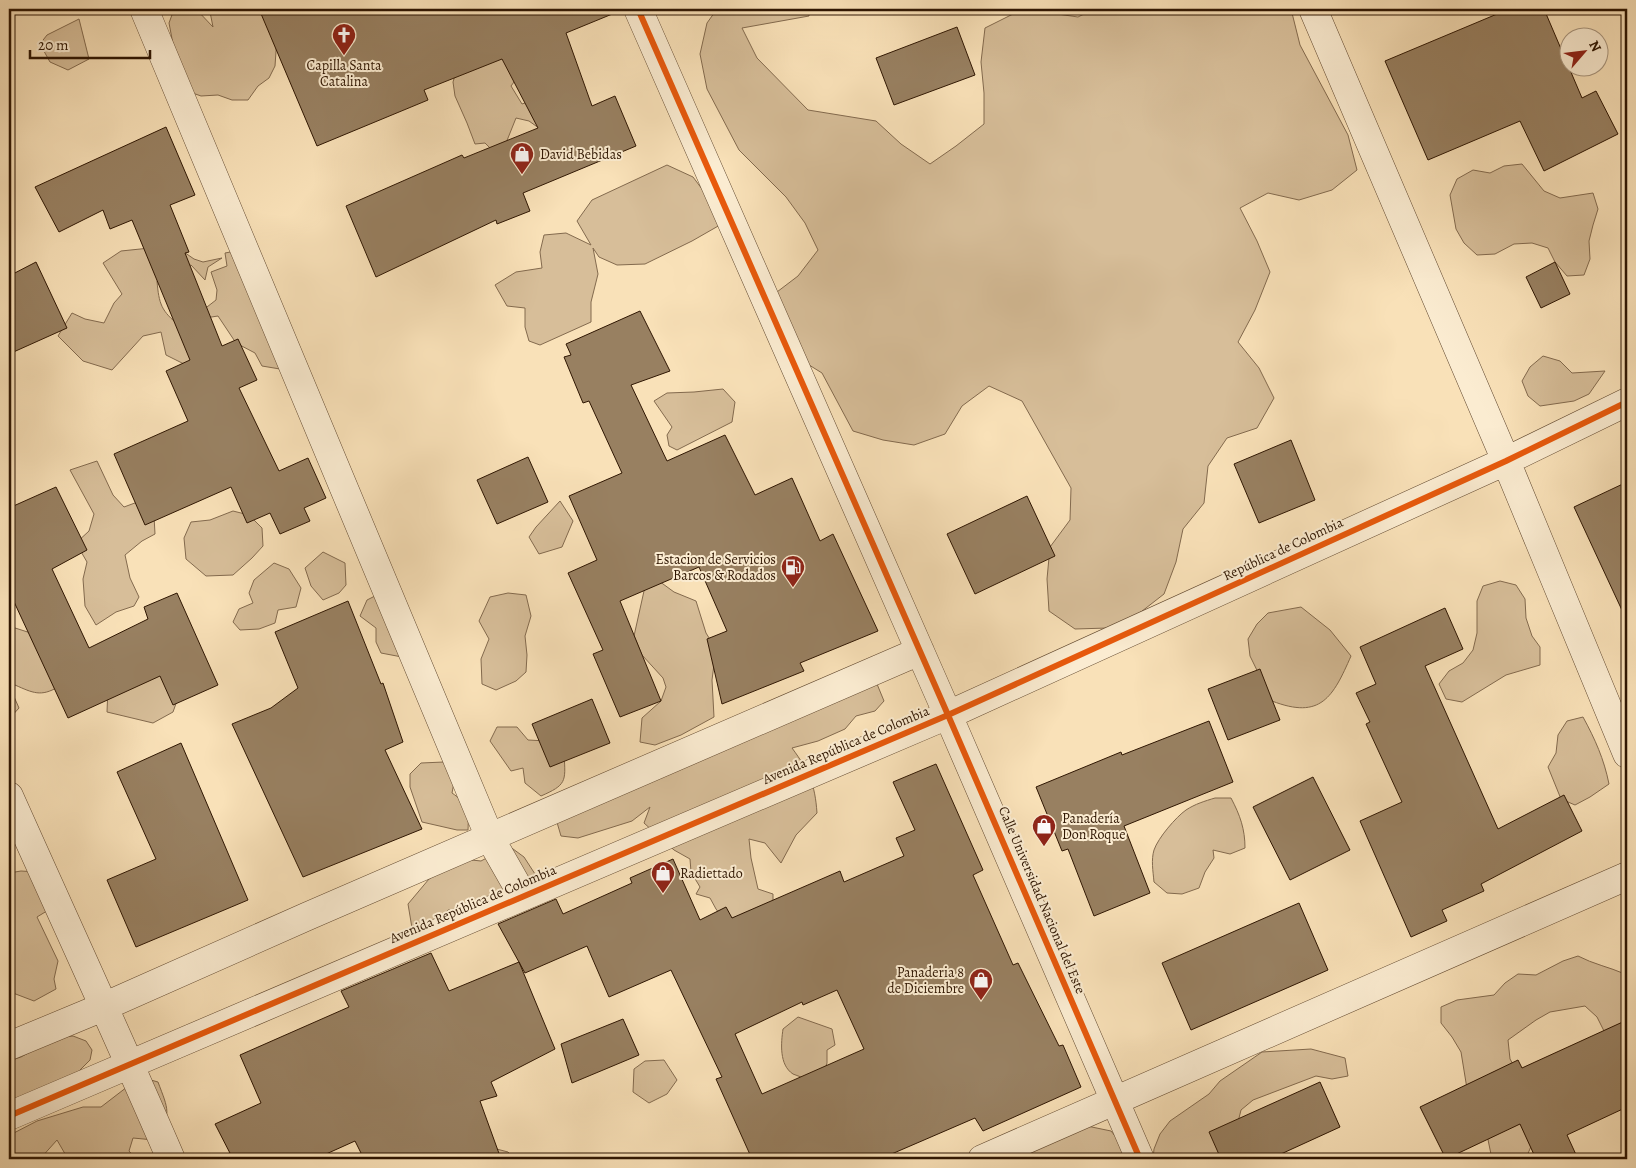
<svg xmlns="http://www.w3.org/2000/svg" width="1636" height="1168" font-family="Alegreya,serif">
  <rect width="100%" height="100%" fill="#f9e1b8"/>
  <filter id="stains"><feTurbulence type="fractalNoise" baseFrequency=".004" numOctaves="4"/><feColorMatrix values="0 0 0 0 .2 0 0 0 0 .09 0 0 0 0 .02 0 0 0 .5 -.17"/></filter>
  <radialGradient id="worn" r=".72"><stop offset=".6" stop-color="#630" stop-opacity="0"/><stop offset="1" stop-color="#630" stop-opacity=".3"/></radialGradient>
  <!-- green -->
  <path fill="#d7be99" stroke="#836a4e" d="M184,9H196L213,27L210,12L211,9H259L277,37L275,66L269,78L258,86L248,100H232L218,95L201,96L187,91L173,44L169,23L173,12Z
    M717,9H809V16L742,28L757,58L808,110L876,121L901,144L930,164L956,146L984,124V93L981,62L985,28L1013,14L1044,12L1078,17L1094,9H1291L1300,45L1348,135L1357,170L1332,190L1299,200L1268,193L1240,208L1257,241L1270,272L1255,310L1238,342L1259,368L1274,398L1257,428L1227,438L1208,466L1204,503L1183,529L1176,562L1164,594L1137,615L1108,628L1075,629L1049,611L1047,579L1050,547L1070,520L1071,488L1022,401L989,386L962,406L945,434L914,445L883,440L853,431L822,373L793,355L773,295L798,276L818,250L805,223L786,197L739,150L707,89L700,54L707,23Z
    M79,19L89,59L68,70L50,62L40,44L47,35Z
    M474,48L526,66L511,86L522,104L537,99L543,131L529,121L516,118L504,148L494,152L485,143L475,144L467,123L455,96L453,82L460,59Z
    M1522,164L1544,191L1560,198L1593,193L1598,209L1593,225L1589,241L1590,259L1584,275L1567,276L1555,262L1548,248L1532,243L1514,244L1495,254L1477,255L1464,243L1456,229L1450,195L1457,179L1473,170L1490,173L1504,166Z
    M667,165L693,177L711,201L720,225L692,241L645,264L617,265L599,257L593,248L598,274L591,302V322L540,345L529,341L525,327V308L507,306L495,285L516,272L542,268L540,252L544,235L566,233L591,245L577,221L592,200Z
    M258,247L280,369L262,366L255,353L236,343L218,316L205,318L207,344L186,365L166,355L161,332L143,336L112,370L83,361L58,336L72,313L85,319L104,323L114,303L122,294L103,263L121,251L150,248L181,250L194,259L203,262L222,258L208,267L205,280L191,265L178,270L157,281C159,304 161,311 180,326L194,317L216,300L217,290L211,272L227,266L225,253Z
    M1543,356L1560,361L1572,373L1605,371L1589,394L1574,401L1540,406L1528,396L1522,381L1530,367Z
    M723,389L735,402L732,422L677,450L669,446L667,435L672,427L654,401L667,393L694,392Z
    M97,461L113,495L124,507L143,500L154,516L155,534L142,541L125,555L130,578L139,597L134,606L116,612L96,625L85,606L83,579L87,562L76,543L89,531L94,514L70,470Z
    M560,501L573,521L562,547L539,554L529,537L536,527Z
    M233,511L249,515L262,528L263,546L252,558L233,575L206,576L186,559L184,538L191,522L210,520Z
    M323,552L345,563L346,585L339,593L323,600L311,586L305,568Z
    M274,563L289,569L301,588L296,607L278,610L275,623L259,629L240,630L233,622L239,609L253,603L249,593L254,580Z
    M648,573L674,592L696,601L706,633L716,649L712,680L714,717L681,735L655,745L640,742L642,718L661,701L666,687L663,678L642,655L634,636Z
    M1500,581L1516,585L1525,599L1526,618L1532,636L1540,647V665L1506,675L1462,702L1446,699L1439,684L1449,671L1463,663L1473,650L1477,633V601L1483,586Z
    M385,591L402,657L381,653L376,642V628L360,616L367,600Z
    M508,593L526,595L531,616L525,636L527,655L526,672L516,681L496,690L482,684L481,659L489,639L479,621L490,597Z
    M1301,607L1330,630L1351,656C1333,697 1321,720 1272,701L1250,656L1248,639L1257,624L1268,613Z
    M12,627L37,635L58,687C41,697 33,693 15,685L11,690L19,708L9,719V634Z
    M149,663L179,695L173,712L153,723L107,712L108,687Z
    M877,684L884,701L875,711L856,716L845,729L818,741L792,748C809,771 815,784 817,813L796,835L781,863L765,843L749,839L751,858L758,889L773,894V911L725,921L716,909L710,898L696,894L700,887L691,872L690,859L674,850L644,823L650,807L632,821L578,838L561,836L556,819Z
    M1583,717C1595,739 1604,759 1609,784L1590,797L1575,805L1561,799L1548,767L1556,753L1558,735L1567,721Z
    M497,727H517L528,740L547,741L564,755C566,782 566,785 541,796L525,783L523,768L511,771L490,741Z
    M444,762L456,772L452,793C467,803 469,812 468,830H457L422,822L410,787V774L421,763Z
    M1215,798H1231C1240,815 1245,829 1245,848L1230,854L1213,850L1214,858L1205,872L1199,888L1182,894L1167,893L1154,882C1153,871 1151,860 1154,850C1158,838 1176,817 1186,810C1195,804 1205,801 1215,798Z
    M509,846L524,857L535,874C504,895 486,904 448,910L430,936L412,928L408,904L429,879L462,859L481,861Z
    M21,871L37,872L55,906L37,917L58,961L54,979L56,989L34,1001L13,993L9,980V959L12,955L9,944V873Z
    M1578,956C1593,964 1609,967 1625,974L1626,991L1623,1009L1627,1018V1050L1618,1039L1604,1031L1597,1017L1585,1006L1550,1012L1536,1020L1508,1040L1510,1059L1518,1073L1533,1142L1526,1158L1522,1159H1492L1486,1130L1469,1101L1461,1052L1452,1037L1441,1023V1007L1457,1000L1494,995L1505,983L1518,974L1536,975L1563,961Z
    M798,1017L832,1029L835,1045L827,1050V1063L823,1075L808,1080C804,1078 798,1076 793,1074C779,1065 781,1043 783,1029Z
    M73,1036L86,1041L92,1050L90,1060L74,1076L9,1104V1061L21,1057L55,1038Z
    M1311,1049L1345,1058L1348,1076L1332,1079L1316,1076L1253,1100L1241,1110L1232,1146L1225,1159H1153L1154,1149L1160,1134L1170,1121L1209,1094L1220,1081L1249,1061L1262,1052Z
    M664,1060L677,1080L667,1094L649,1103L633,1092L634,1069L645,1061Z
    M140,1077L158,1082C168,1109 173,1115 154,1140L133,1138L129,1151L136,1159H68L57,1140L40,1159H9V1137L10,1135L37,1121L83,1107H101Z
    M1087,1126L1111,1131L1134,1159H994Z
    M489,1147L508,1152L515,1159H472Z"/>
  <!-- building -->
  <path fill="#988061" stroke="#2f1602" fill-rule="evenodd" d="M259,9H622V10L566,33L592,106L615,96L636,146L523,193L530,211L497,224L496,220L376,277L346,206L462,155L464,158L538,128L502,59L424,90L428,100L317,146Z
    M1509,9H1544L1582,98L1596,91L1618,134L1544,171L1520,121L1428,160L1385,61Z
    M957,27L975,75L894,105L876,58Z
    M166,127L195,195L170,205L189,252L185,253L222,346L238,339L257,380L239,388L279,471L308,458L326,498L304,508L310,521L280,534L270,513L247,523L231,487L145,525L114,454L188,421L166,371L190,360L132,220L110,229L103,210L59,232L35,187Z
    M36,262L67,328L9,354V276Z
    M1555,262L1570,294L1541,308L1526,277Z
    M640,311L670,371L631,385L667,461L725,435L755,495L792,478L820,541L833,534L878,631L800,663L804,671L722,704L707,639L727,631L699,567L620,601L661,701L620,717L593,654L603,650L568,573L597,560L569,496L622,473L589,401L583,403L564,357L571,355L566,344Z
    M1291,440L1315,500L1259,523L1234,464Z
    M528,457L548,502L497,524L477,480Z
    M1627,482V621L1574,507Z
    M56,487L87,550L52,569L89,648L148,619L144,607L177,593L218,685L173,705L160,676L68,718L9,591V508Z
    M1027,496L1055,556L975,594L947,534Z
    M348,601L381,684L383,683L403,742L385,750L422,829L303,877L232,724L271,708L298,688L275,632Z
    M1445,608L1463,649L1425,666L1498,829L1564,795L1582,831L1481,884L1484,891L1442,910L1447,921L1411,937L1360,821L1402,802L1366,724L1370,722L1356,693L1376,684L1360,647Z
    M1260,669L1280,720L1228,740L1208,689Z
    M592,699L610,743L550,767L532,724Z
    M1209,721L1233,782L1124,826L1150,893L1094,916L1068,849L1062,851L1036,787L1121,752L1122,755Z
    M181,743L248,900L136,947L107,880L156,859L117,772Z
    M936,764L983,870L973,875L1013,965L1018,963L1059,1046L1063,1045L1081,1087L983,1131L975,1118L880,1159H752L716,1079L722,1077L671,970L609,997L587,946L525,973L498,924L556,899L563,914L632,883L630,878L673,859L700,920L726,907L732,918L840,871L844,882L904,856L896,838L915,830L893,782ZM837,990L864,1049L762,1094L735,1034L802,1002L803,1005Z
    M1313,777L1350,850L1290,880L1253,807Z
    M1299,903L1328,970L1191,1030L1162,963Z
    M431,953L449,991L519,962L555,1049L491,1082L497,1096L480,1101L501,1159H364L355,1141L315,1159H233L215,1124L261,1103L240,1055L349,1007L341,991Z
    M623,1019L639,1055L572,1083L561,1044Z
    M1627,1020V1107L1567,1135L1578,1159H1536L1520,1124L1446,1159L1420,1107L1518,1060L1522,1068Z
    M1320,1082L1340,1127L1270,1159H1221L1209,1132Z"/>
  <g fill="none" stroke-linecap="round" stroke-linejoin="round">
    <!-- minor casing -->
    <g stroke="#624930" stroke-width="29">
      <path id="minor" d="M144,9L490,838L523,896
        M638,9L948,715L1140,1159
        M1313,9L1506,461L1627,754
        M9,796C63,917 119,1038 171,1159
        M9,1046L103,1007L308,916L920,651
        M9,1116L948,715L1506,461L1627,402
        M982,1159L1627,876"/>
    </g>
    <!-- minor -->
    <use href="#minor" stroke="#fbecd1" stroke-width="28"/>
    <!-- cycleway casing -->
    <g stroke="#fbecd1" stroke-width="9">
      <path id="cycleway" d="M638,9L948,715L1140,1159
        M9,1116L948,715L1506,461L1627,402"/>
    </g>
    <!-- cycleway -->
    <use href="#cycleway" stroke="#e8590c" stroke-width="6"/>
  </g>
  <!-- icons -->
  <defs>
    <g id="church-pin" transform="scale(1.25)"><path d="M0 17L-7.5 6A9.5 9.5 0 1 1 7.5 6Z" fill="#8f2418" stroke="#fbecd1"/><path d="M-1.2-6h2.4v3.5h3.3v2.4h-3.3V6h-2.4V-.1h-3.3v-2.4h3.3Z" fill="#fff"/></g>
    <g id="shop-pin" transform="scale(1.25)"><path d="M0 17L-7.5 6A9.5 9.5 0 1 1 7.5 6Z" fill="#8f2418" stroke="#fbecd1"/><path d="M-5-2.5h2.3a2.7 3.5 0 0 1 5.4 0H5L5.5 6h-11ZM-1.5-2.5h3a1.5 2.3 0 0 0-3 0Z" fill="#fff"/></g>
    <g id="fuel-pin" transform="scale(1.25)"><path d="M0 17L-7.5 6A9.5 9.5 0 1 1 7.5 6Z" fill="#8f2418" stroke="#fbecd1"/><path d="M-5.5-6h7V0h2V4h1.3V-2.5L3-4.5l.8-.8L6-3V5H2.5V1h-1V6h-7ZM-4.2-4.7v3.2H.2V-4.7Z" fill="#fff"/></g>
  </defs>
  <g fill-rule="evenodd">
    <use href="#church-pin" x="344" y="35"/>
    <use href="#shop-pin" x="522" y="154"/>
    <use href="#fuel-pin" x="793" y="567"/>
    <use href="#shop-pin" x="1044" y="826"/>
    <use href="#shop-pin" x="663" y="873"/>
    <use href="#shop-pin" x="981" y="980"/>
  </g>
  <g text-anchor="middle" dominant-baseline="central" stroke-width="4" stroke-linejoin="round" paint-order="stroke">
    <!-- poi labels -->
    <g font-size="14" fill="#2f1602" stroke="#fbecd1" text-anchor="start">
      <text x="344" y="65" text-anchor="middle">Capilla Santa<tspan x="344" dy="16">Catalina</tspan></text>
      <text x="540" y="154">David Bebidas</text>
      <text x="776" y="559" text-anchor="end">Estacion de Servicios<tspan x="776" dy="16">Barcos &amp; Rodados</tspan></text>
      <text x="1062" y="818">Panadería<tspan x="1062" dy="16">Don Roque</tspan></text>
      <text x="680" y="873">Radiettado</text>
      <text x="964" y="972" text-anchor="end">Panaderia 8<tspan x="964" dy="16">de Diciembre</tspan></text>
    </g>
    <!-- street labels -->
    <g font-size="14" fill="#2f1602" stroke="#fbecd1">
      <text transform="translate(1283 549) rotate(-25)">República de Colombia</text>
      <text transform="translate(846 745) rotate(-23)">Avenida República de Colombia</text>
      <text transform="translate(1042 900) rotate(67)">Calle Universidad Nacional del Este</text>
      <text transform="translate(473 904) rotate(-23)">Avenida República de Colombia</text>
    </g>
  </g>
  <!-- margin -->
  <rect width="1636" height="1168" fill="none" stroke="#f9e1b8" stroke-width="30"/>
  <rect x="10" y="10" width="1616" height="1148" fill="none" stroke="#2f1602" stroke-width="2.5"/>
  <rect x="15" y="15" width="1606" height="1138" fill="none" stroke="#2f1602"/>
  <!-- north arrow -->
  <g transform="translate(1584 52) rotate(62)"><circle r="24" fill="#fbecd1" stroke="#a9967e"/>
  <path d="M0-4L9 19L0 12L-9 19Z" fill="#8f2418"/>
  <text y="-8" font-size="14" font-weight="bold" text-anchor="middle" fill="#2f1602">N</text>
  </g>
  <!-- scale -->
  <path d="M30 50v8h120v-8" fill="none" stroke="#2f1602" stroke-width="2.5"/>
  <text x="38" y="50" font-size="15" fill="#2f1602" stroke="#fbecd1" stroke-width="4" paint-order="stroke">20 m</text>
  <rect width="100%" height="100%" filter="url(#stains)"/>
  <rect width="100%" height="100%" fill="url(#worn)"/>
</svg>
